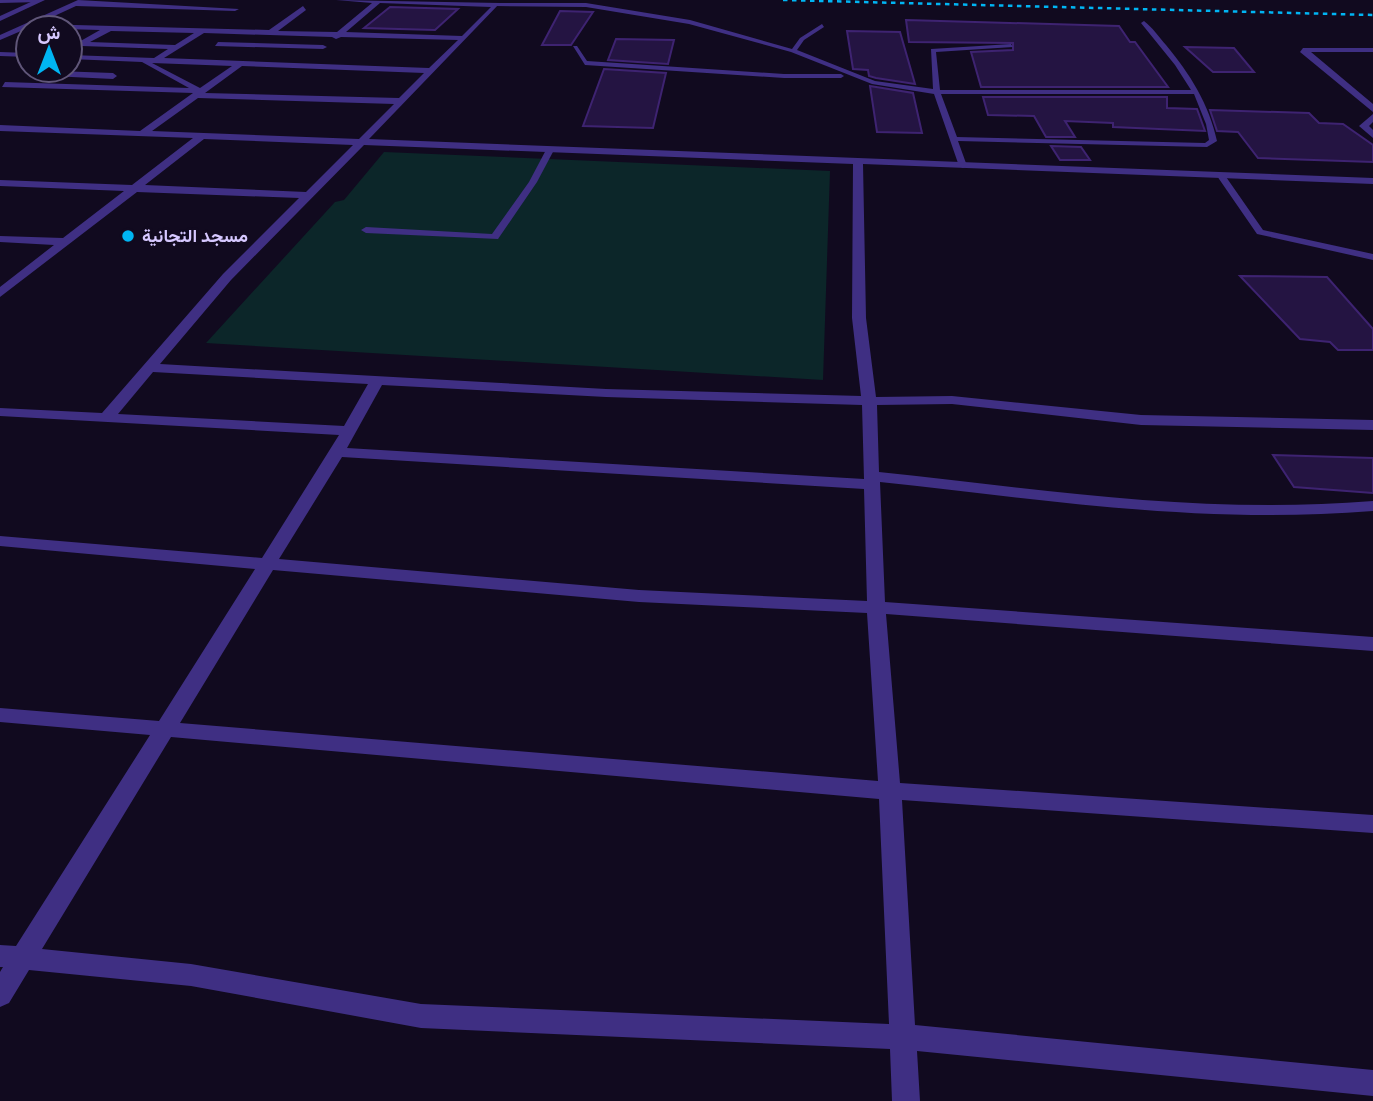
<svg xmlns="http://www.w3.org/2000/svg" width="1373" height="1101" font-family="Signika,Vazirmatn,sans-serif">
  <rect width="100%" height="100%" fill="#110a1f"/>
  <!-- green -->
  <path fill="#0c2629" d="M384,152L830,171L823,380L206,343L335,202L344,200Z"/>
  <!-- building -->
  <path fill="#241442" stroke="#3e2371" stroke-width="2" d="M390,7L458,9L435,30L364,28Z
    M560,11L593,12L571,45H542Z
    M906,20L1119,26L1130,42H1135L1168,87H981L971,52L1013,50V43L909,42Z
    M847,31L900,32L915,84L876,78L869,76L868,70L853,69Z
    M616,39L674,40L668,64L608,60Z
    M1185,47L1234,48L1254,72H1213Z
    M604,69L666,73L653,128L583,126Z
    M870,86L913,93L922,133L877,132Z
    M983,97H1167V108L1197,109L1205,131L1113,127V123L1065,121L1075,137H1046L1034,116L988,115Z
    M1210,110L1309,113L1319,123L1343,124L1373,145V162L1258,158L1238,132L1217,131Z
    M1051,146L1081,147L1090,160H1060Z
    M1240,276L1327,277L1373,329V350H1338L1330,342L1300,339Z
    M1273,455L1373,458V493L1294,487Z"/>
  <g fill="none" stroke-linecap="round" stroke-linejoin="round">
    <!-- service -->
    <path fill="#3f2f83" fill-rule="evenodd" d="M0,0H37L40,2L0,3Z
      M497,3H586L690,20L792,49L800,38L822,24L824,27L804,40L797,50L875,81L933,89L931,49L1011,44L1013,47L936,52L940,90H1191L1175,65L1141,23L1144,21C1152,27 1159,37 1166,45C1190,74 1209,104 1217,141L1207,147L958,141L967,166L963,168L959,166L934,94L872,84L791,52L689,24L586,7L495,6ZM941,94H1194L1206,124L1209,140L1205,143L957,137Z
      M573,46H577L587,61L784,74H841L844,76L841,78H784L585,65Z
      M547,148L554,150L537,182L498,239L366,233L361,230L366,227L492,234L529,182Z
      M1218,174H1224L1263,230L1373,254V260L1257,234L1217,176Z"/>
    <!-- minor -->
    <path fill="#3f2f83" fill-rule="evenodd" d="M35,0H45L0,21V16Z
      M78,0L239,9L235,11L76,6L37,24L269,30L303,6L306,10L278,31L337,32L372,3L336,0L500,3L369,139L1373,178V184L863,164L866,318L876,397L952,396L1141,415L1373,420V430L1141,425L952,404L877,405L879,472C1048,490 1203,515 1373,501V511C1203,525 1048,500 880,482L885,602L1373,637V651L886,614L900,783L1373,815V833L902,800L915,1025L1373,1070V1096L917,1051L920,1101H892L890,1049L421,1028L191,986L29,970L9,1003L0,1007V972L3,967H0V945L16,946L150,735L0,722V708L159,721L255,569L0,546V536L262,558L339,435L0,416V408L102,413L223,274L299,198L137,192L0,297V287L54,245L0,242V236L63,238L124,191L0,186V180L132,185L193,138L0,131V125L140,131L193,93L2,87L5,82L189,88L142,62L70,59V55L154,58L168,49L82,46L70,52V47L100,30L28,28L0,40V35ZM380,3L491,7L462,36L346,32ZM111,31L194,33L175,45L90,42ZM204,33L332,37L336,39L341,37L458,40L429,68L164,58ZM152,63L232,66L200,88ZM242,66L424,73L399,98L205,93ZM198,98L394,104L359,139L152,131ZM204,139L353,145L306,192L145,185ZM364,145L853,164L852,318L861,396L606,389L160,364L231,280ZM153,372L368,384L344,426L118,414ZM382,385L606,397L862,405L864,479L347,448ZM342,457L864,489L867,601L639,590L279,559ZM273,570L639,602L867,613L878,781L180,723ZM171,737L879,799L889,1024L421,1004L191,964L42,949Z
      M218,42L323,45L327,47L323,49L215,46Z
      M1303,48H1373V52H1311L1373,104V112L1300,52Z
      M0,52L28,53V57L0,56Z
      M28,70L113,73L117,76L113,79L30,75L26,72Z
      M1373,114V122L1369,126L1373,130V138L1359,126Z"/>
    <!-- rail -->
    <path stroke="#00b5f3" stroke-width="2.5" stroke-dasharray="4.5 4.5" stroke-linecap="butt" d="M783,0L1373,15"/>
  </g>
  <!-- markers -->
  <circle fill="#00b5f3" stroke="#110a1f" stroke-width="2.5" cx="128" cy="236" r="7"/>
  <g text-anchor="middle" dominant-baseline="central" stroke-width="5" stroke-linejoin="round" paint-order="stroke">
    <!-- far-poi labels -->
    <g font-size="18" font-weight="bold" fill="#d6c8ff" stroke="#110a1f" text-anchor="start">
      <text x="142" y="236">مسجد التجانية</text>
    </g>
  </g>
  <!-- north arrow -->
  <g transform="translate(49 49)"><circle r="33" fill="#110a1f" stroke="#605679" stroke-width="2"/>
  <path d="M0-5L12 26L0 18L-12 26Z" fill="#00b5f3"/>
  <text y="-10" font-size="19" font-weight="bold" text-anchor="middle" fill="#d6c8ff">ش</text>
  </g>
</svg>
